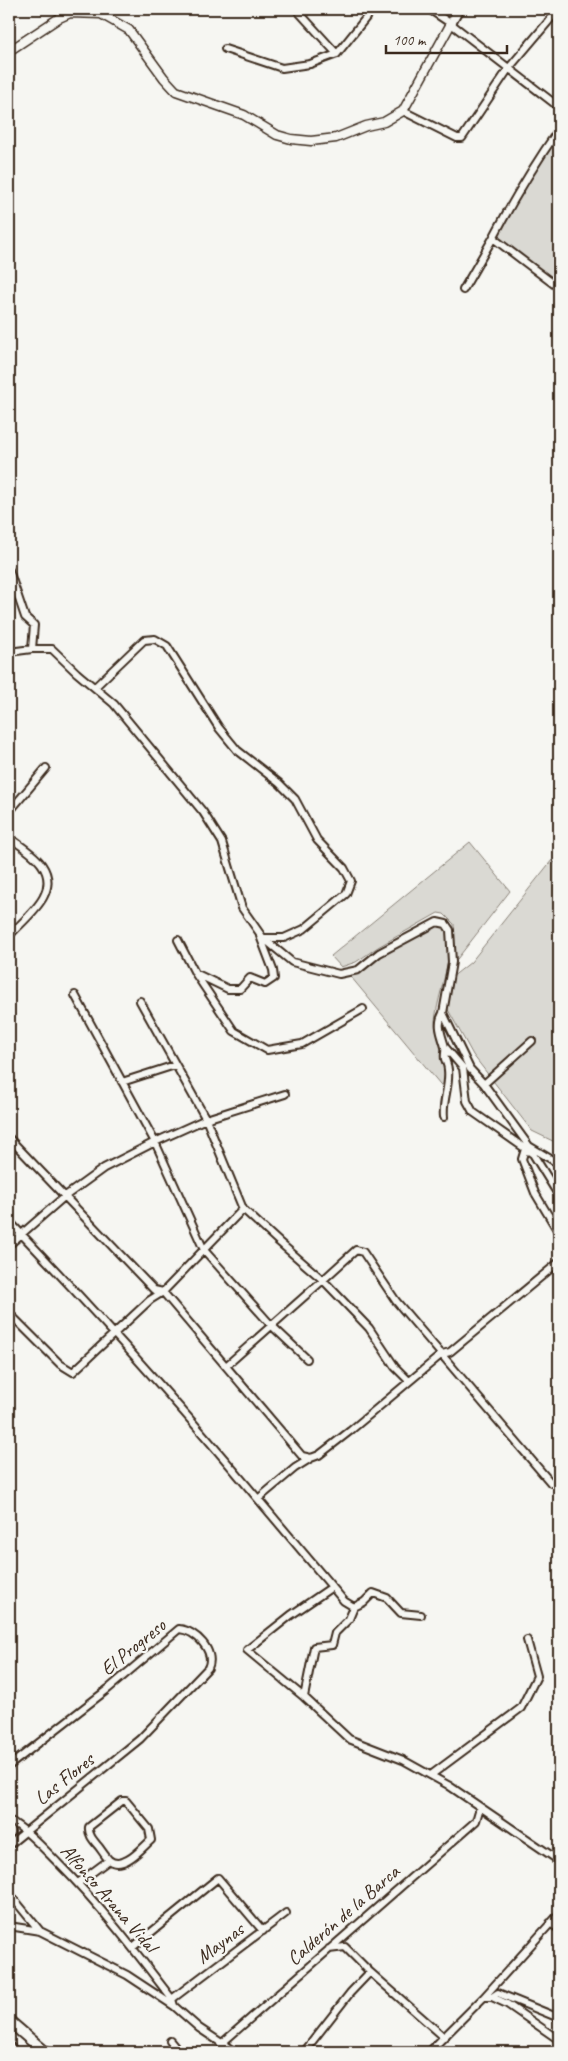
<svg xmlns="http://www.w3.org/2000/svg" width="568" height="2061" font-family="Caveat,sans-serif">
  <rect width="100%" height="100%" fill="#f6f6f2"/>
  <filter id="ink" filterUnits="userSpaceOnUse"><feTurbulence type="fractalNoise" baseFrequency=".02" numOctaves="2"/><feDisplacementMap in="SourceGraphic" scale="10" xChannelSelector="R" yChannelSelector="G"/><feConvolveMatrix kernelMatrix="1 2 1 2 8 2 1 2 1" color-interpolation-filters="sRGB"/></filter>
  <g filter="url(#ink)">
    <!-- green -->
    <path fill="#dad9d3" stroke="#8a8278" d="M559,134V284L496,236L540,158Z
      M470,842L510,891L454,963V924L444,914L438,913L378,947L356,962L341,967L331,956Z
      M552,860L559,867V1144L532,1131L473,1055L446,1006L452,977L471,962Z
      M437,921L446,925C448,936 450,949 448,960C445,980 437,1001 435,1021C435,1033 440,1040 442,1051C444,1064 445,1076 445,1090L346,971L357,970Z"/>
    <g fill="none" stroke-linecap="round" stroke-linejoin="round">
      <!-- minor casing -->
      <g stroke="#3b2a1e" stroke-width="10">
        <path id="minor" d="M296,9L337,54
          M429,9L450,23L559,107
          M225,49L282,68L310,64L337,54L373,9
          M403,111L457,138H462L509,68L559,9
          M559,129C534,165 514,198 493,238L559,288
          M463,290L493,238
          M9,570L25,617L34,625L32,649
          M9,652L32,649H52L77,673L114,704L203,812L222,842L242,908L263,938L292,962L339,974L358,970L379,953L437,922L446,924L450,930L452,962L443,1013L470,1069L484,1084L529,1146
          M95,687L144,640L155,639L167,646L219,728L237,750L279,783L295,799L317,840L344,868L351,881L346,894L304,929L284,938H263
          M9,812L46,768
          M9,837C19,845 35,854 42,865C61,893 27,916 9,936
          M178,940L195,973L228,989H240L250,978L265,984L274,978L273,970L260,936
          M195,973L234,1031L267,1050L302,1044L363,1009
          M75,995L155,1142L204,1250L271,1325L307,1359
          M140,1001L206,1119L243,1209
          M443,1013C436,1025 442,1035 445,1047C446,1051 444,1055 445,1059C446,1062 448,1066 448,1070C450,1086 442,1101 444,1117
          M445,1047L463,1068L467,1101L473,1112L533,1154L559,1196
          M122,1082L175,1065
          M484,1084L532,1041
          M9,1138L154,1290L163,1292L243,1209L279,1242L323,1280L356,1250L363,1252L396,1301L551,1483
          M559,1164L529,1146L525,1149L522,1159L535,1193L559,1233
          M9,1221C95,1311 178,1403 258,1499L295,1468L311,1458
          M9,1245L64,1197L104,1168L155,1142L206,1119L285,1094
          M9,1313L60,1364L73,1372L150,1300L163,1292L302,1456L311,1458L319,1455L350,1431L442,1354L450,1352L559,1262
          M226,1366L323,1280L369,1328L395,1367L409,1381
          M258,1499L344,1601L354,1607L364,1602L373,1593L387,1598L401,1613L421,1615
          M332,1587L291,1615L247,1650L304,1697L314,1647L332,1645L335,1633L349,1619L354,1607
          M304,1697L349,1739L403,1760L448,1785L555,1858L559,1869
          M9,1766L108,1689L179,1629C196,1630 216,1652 208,1668L140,1739L9,1845
          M431,1775L521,1708L537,1676L527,1640
          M122,1801H126L149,1829L151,1840C141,1849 123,1871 109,1860C105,1856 102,1851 99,1847C94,1841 88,1835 89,1827Z
          M9,1820C28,1831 42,1847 58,1863C100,1905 136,1952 172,1999L174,2006
          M78,1883L109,1860
          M9,1893L40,1931
          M550,1923L559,1929
          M9,1926L40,1931L127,1975L174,2006L199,2028L235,2052
          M133,1947L218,1878L263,1931
          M370,1972L444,2037
          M484,1997H492L498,1993L559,2018
          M492,1997L507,2004L559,2040
          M172,1999L286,1913
          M170,2041L179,2052
          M221,2044L476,1821L480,1807
          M9,2045L16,2052
          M304,2052L350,1993L370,1972L345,1947L329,1949
          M429,2052L484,1997L559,1914"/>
      </g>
      <!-- tertiary casing -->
      <g stroke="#3b2a1e" stroke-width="11">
        <path id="tertiary" d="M9,51L59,18L70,13L101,14L129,30L164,78L176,91L244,115L277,135L291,139L311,141L336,138L366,126L384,122L403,111L459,9"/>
      </g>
      <!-- trunk casing -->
      <g stroke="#3b2a1e" stroke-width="14">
        <path id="trunk" d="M9,2021L45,2052"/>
      </g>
      <!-- minor -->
      <use href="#minor" stroke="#f6f6f2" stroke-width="6"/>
      <!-- tertiary -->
      <use href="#tertiary" stroke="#f6f6f2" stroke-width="8"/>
      <!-- trunk -->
      <use href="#trunk" stroke="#f6f6f2" stroke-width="10"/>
    </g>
  </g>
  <g text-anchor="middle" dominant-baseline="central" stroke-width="4.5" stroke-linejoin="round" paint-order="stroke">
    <!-- street labels -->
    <g font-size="20" fill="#3b2a1e" stroke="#f6f6f2">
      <text transform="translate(133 1647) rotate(-39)">El Progreso</text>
      <text transform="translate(64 1779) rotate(-39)">Las Flores</text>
      <text transform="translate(109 1898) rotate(49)">Alfonso Arana Vidal</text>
      <text transform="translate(343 1915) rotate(-41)">Calderón de la Barca</text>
      <text transform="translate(220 1943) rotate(-37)">Maynas</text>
    </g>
  </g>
  <!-- margin -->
  <rect width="568" height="2061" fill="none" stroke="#f6f6f2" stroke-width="30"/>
  <rect x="15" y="15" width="538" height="2031" fill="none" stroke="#3b2a1e" stroke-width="2" filter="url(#ink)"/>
  <!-- scale -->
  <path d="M386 45v8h121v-8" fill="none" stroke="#3b2a1e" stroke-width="2.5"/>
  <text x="393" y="45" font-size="15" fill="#3b2a1e" stroke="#f6f6f2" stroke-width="4" paint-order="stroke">100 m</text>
</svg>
